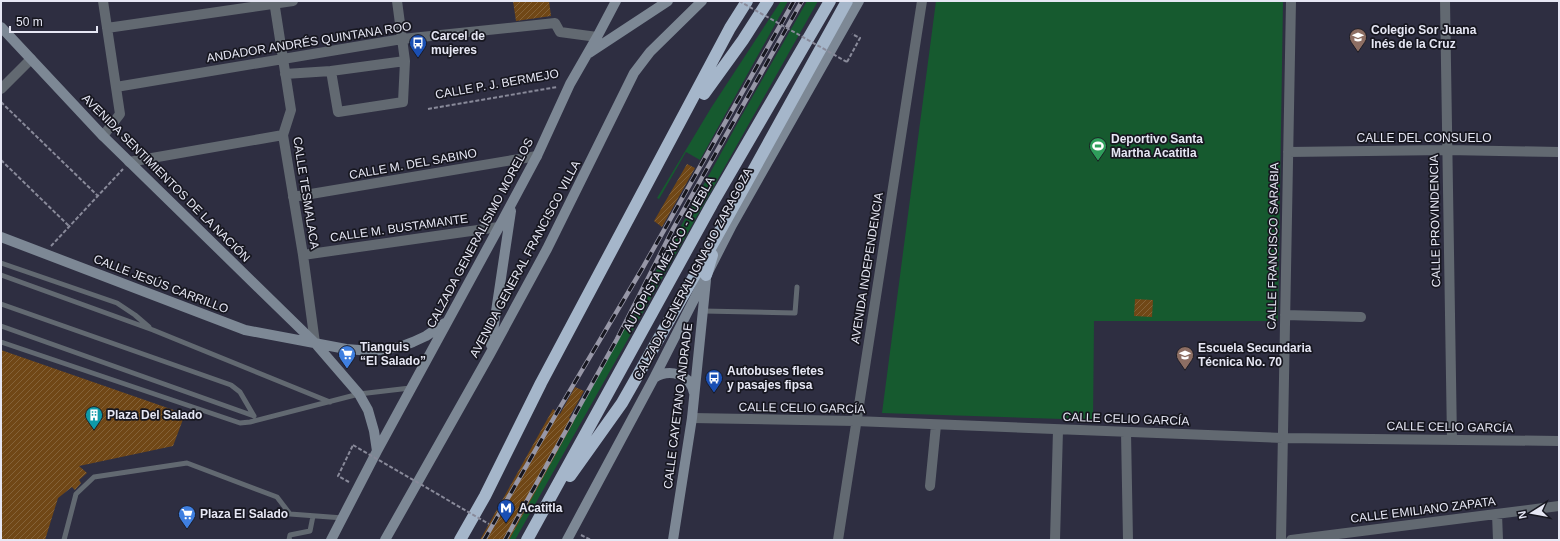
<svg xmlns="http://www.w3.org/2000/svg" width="1560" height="541" font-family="Arial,sans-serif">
  <defs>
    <pattern id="building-hatch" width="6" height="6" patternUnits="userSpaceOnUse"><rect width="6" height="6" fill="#704716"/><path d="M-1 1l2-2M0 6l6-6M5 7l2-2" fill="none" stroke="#846238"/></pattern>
  </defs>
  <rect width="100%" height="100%" fill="#2e2e41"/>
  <!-- green -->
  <path fill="#165a2f" d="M781,1H788L700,160L686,152L659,199L657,198L711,108Z
    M807,1H818L515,540H508L742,115Z
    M936,1H1283L1278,321H1094L1093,420L882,413Z"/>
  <!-- building -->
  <path fill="url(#building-hatch)" d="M513,1H549L551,16L516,21Z
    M687,164L695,168L662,227L654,221Z
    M1135,299L1153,300L1152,317L1134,316Z
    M1,350L185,414L173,446L79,466L87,473L79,480L81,483L75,490L72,487L58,498L45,540H1Z
    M575,387L584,391L569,418L574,421L509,540H480L553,409L560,414Z"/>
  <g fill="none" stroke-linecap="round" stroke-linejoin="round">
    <!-- path -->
    <path stroke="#898a9a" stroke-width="2" stroke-dasharray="4 2" stroke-linecap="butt" d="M847,62L860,38L852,34
      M1,102L98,196
      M428,109L557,87
      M1,160L69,226
      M51,246L123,169
      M349,482L338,476L353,445
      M581,535L591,540"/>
    <!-- lane -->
    <path stroke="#626971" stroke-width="5" d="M1,263L117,303L135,315L149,327
      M1,275L153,330L330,402
      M1,304L231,385L240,392L254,416
      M703,311L795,313L797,287
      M1,326L254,416
      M1,342L240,423L250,422L359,394L410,388
      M64,540L76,494L94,477L187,463L277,497L290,514L343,518
      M289,540L290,535L310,531L313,516"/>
    <!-- street -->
    <path stroke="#626971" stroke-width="10" d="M274,1L291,110L283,135L303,255L315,343
      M397,1L405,61L403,102L338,112L331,71L405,61
      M1445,1L1452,440
      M107,28L293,1
      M285,74L331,71
      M116,87L402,39L555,23L560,32L597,37
      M1,89L31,59
      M103,136L120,114L103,1
      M1288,152L1447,150L1559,152
      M129,162L283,135
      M293,197L537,156
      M303,255L499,227
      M1285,315L1361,317
      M692,418L855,421L1283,438L1559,441
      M1126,432L1128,540
      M930,486L936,425
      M1497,514L1498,540
      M838,540L922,1
      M1055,540L1058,430
      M1281,540L1291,1
      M1291,540L1559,506"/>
    <!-- secondary -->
    <path stroke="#7d8895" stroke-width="10" d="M1,27L103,136L315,343L359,394L368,410L374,431L377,451
      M589,53L668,1
      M1,237L245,330L346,349L372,351L400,347L413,342L426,336L445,323
      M491,345L511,211
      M654,378C670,368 690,374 694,393
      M331,540L377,451L499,227L537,156L570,84L597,37L616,1
      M385,540L490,354L547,249L634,73L650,52L702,1
      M567,540L654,378L732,225L859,1
      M673,540L692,418L706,280"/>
    <!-- highway -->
    <path stroke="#a5b6ca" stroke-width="12" d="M704,94L743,40L768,1
      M706,275L712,255
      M570,476L622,403L717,236L847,1
      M460,540L485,496L541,383L730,28L747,1
      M527,540L712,204L830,1"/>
    <!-- rail casing -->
    <g stroke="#9797a7" stroke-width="4.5">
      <path id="rail" d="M484,540L559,409L642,269L794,1
        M505,540L617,339L674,227L802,1"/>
    </g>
    <!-- rail -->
    <use href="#rail" stroke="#171720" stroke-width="3" stroke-dasharray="9" stroke-linecap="butt"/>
    <!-- path-bridge -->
    <path stroke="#898a9a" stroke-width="2" stroke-dasharray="4 2" stroke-linecap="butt" d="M739,1L847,62
      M353,445L489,524"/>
  </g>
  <!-- icons -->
  <defs>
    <g id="school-pin" transform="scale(0.9)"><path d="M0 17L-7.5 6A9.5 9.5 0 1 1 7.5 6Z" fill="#8d6e63" stroke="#171720"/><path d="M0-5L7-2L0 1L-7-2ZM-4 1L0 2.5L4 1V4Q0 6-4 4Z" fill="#fff"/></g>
    <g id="bus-pin" transform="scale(0.9)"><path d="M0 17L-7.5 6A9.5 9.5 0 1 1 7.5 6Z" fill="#1a4fb4" stroke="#171720"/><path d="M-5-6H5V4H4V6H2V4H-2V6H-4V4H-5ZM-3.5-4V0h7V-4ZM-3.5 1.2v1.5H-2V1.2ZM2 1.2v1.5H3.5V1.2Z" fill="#fff"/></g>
    <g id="stadium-pin" transform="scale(0.9)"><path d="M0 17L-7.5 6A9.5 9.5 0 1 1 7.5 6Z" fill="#2e9e5b" stroke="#171720"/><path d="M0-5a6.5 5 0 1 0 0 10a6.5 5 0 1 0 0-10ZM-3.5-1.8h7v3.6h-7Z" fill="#fff"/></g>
    <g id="supermarket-pin" transform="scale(0.9)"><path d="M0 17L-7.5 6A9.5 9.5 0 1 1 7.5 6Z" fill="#3f7fe0" stroke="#171720"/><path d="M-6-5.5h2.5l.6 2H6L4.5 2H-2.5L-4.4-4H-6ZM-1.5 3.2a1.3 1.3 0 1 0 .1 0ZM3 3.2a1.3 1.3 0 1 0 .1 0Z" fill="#fff"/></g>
    <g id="building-pin" transform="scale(0.9)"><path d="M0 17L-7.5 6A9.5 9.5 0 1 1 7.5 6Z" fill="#0f9aa8" stroke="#171720"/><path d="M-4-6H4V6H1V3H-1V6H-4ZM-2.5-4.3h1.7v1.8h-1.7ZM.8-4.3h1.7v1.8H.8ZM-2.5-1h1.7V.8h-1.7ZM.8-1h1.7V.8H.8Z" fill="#fff"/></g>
    <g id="metro-pin" transform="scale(0.9)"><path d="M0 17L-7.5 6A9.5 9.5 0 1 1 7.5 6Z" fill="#1a4fb4" stroke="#171720"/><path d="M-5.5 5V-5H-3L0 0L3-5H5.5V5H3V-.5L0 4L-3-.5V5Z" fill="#fff"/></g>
  </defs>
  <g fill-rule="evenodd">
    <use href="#school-pin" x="1358" y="37"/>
    <use href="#bus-pin" x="418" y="43"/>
    <use href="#stadium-pin" x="1098" y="146"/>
    <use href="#supermarket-pin" x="347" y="354"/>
    <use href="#school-pin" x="1185" y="355"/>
    <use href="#bus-pin" x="714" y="378"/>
    <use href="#building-pin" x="94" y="415"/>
    <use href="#metro-pin" x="506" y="508"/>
    <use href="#supermarket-pin" x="187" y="514"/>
  </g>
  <g text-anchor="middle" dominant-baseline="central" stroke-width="3.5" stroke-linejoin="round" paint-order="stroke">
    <!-- poi labels -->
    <g font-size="12" font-weight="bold" fill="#e6e7f4" stroke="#171720" text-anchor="start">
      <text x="1371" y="30">Colegio Sor Juana<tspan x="1371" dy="14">Inés de la Cruz</tspan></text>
      <text x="431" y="36">Carcel de<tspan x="431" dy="14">mujeres</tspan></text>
      <text x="1111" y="139">Deportivo Santa<tspan x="1111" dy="14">Martha Acatitla</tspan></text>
      <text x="360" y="347">Tianguis<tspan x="360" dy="14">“El Salado”</tspan></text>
      <text x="1198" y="348">Escuela Secundaria<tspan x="1198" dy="14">Técnica No. 70</tspan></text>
      <text x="727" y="371">Autobuses fletes<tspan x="727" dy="14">y pasajes fipsa</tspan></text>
      <text x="107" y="415">Plaza Del Salado</text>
      <text x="519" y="508">Acatitla</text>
      <text x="200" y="514">Plaza El Salado</text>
    </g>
    <!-- street labels -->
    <g font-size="12" fill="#e6e7f4" stroke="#171720">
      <text transform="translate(309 42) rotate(-9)">ANDADOR ANDRÉS QUINTANA ROO</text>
      <text transform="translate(497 84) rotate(-10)">CALLE P. J. BERMEJO</text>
      <text x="1424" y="138">CALLE DEL CONSUELO</text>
      <text transform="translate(413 164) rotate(-10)">CALLE M. DEL SABINO</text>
      <text transform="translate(166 178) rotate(45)">AVENIDA SENTIMIENTOS DE LA NACIÓN</text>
      <text transform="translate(306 193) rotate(81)">CALLE TESMALACA</text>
      <text transform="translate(1435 221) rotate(-91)">CALLE PROVINDENCIA</text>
      <text transform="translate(399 228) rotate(-8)">CALLE M. BUSTAMANTE</text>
      <text transform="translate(480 233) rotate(-62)">CALZADA GENERALÍSIMO MORELOS</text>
      <text transform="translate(1273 246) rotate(-89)">CALLE FRANCISCO SARABIA</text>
      <text transform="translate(669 254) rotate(-61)">AUTOPISTA MÉXICO - PUEBLA</text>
      <text transform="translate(525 259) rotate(-62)">AVENIDA GENERAL FRANCISCO VILLA</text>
      <text transform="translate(867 268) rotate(-81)">AVENIDA INDEPENDENCIA</text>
      <text transform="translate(693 274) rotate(-62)">CALZADA GENERAL IGNACIO ZARAGOZA</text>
      <text transform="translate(161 284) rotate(21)">CALLE JESÚS CARRILLO</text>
      <text transform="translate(678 406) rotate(-83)">CALLE CAYETANO ANDRADE</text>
      <text transform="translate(802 408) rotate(1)">CALLE CELIO GARCÍA</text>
      <text transform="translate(1126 419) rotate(2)">CALLE CELIO GARCÍA</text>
      <text transform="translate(1450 427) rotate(1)">CALLE CELIO GARCÍA</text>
      <text transform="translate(1423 510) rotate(-7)">CALLE EMILIANO ZAPATA</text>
    </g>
  </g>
  <!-- border -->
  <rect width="1560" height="541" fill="none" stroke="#e6e7f4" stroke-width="4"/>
  <!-- north arrow -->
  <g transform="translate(1532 513) rotate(259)" stroke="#171720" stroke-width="3" paint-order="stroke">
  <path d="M0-3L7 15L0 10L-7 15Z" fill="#e6e7f4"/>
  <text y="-6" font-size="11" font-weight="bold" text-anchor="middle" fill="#e6e7f4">N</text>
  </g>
  <!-- scale -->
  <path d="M10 26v6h87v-6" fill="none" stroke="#e6e7f4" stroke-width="2"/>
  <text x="16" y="26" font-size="12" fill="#e6e7f4" stroke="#171720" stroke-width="3" paint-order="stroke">50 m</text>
</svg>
